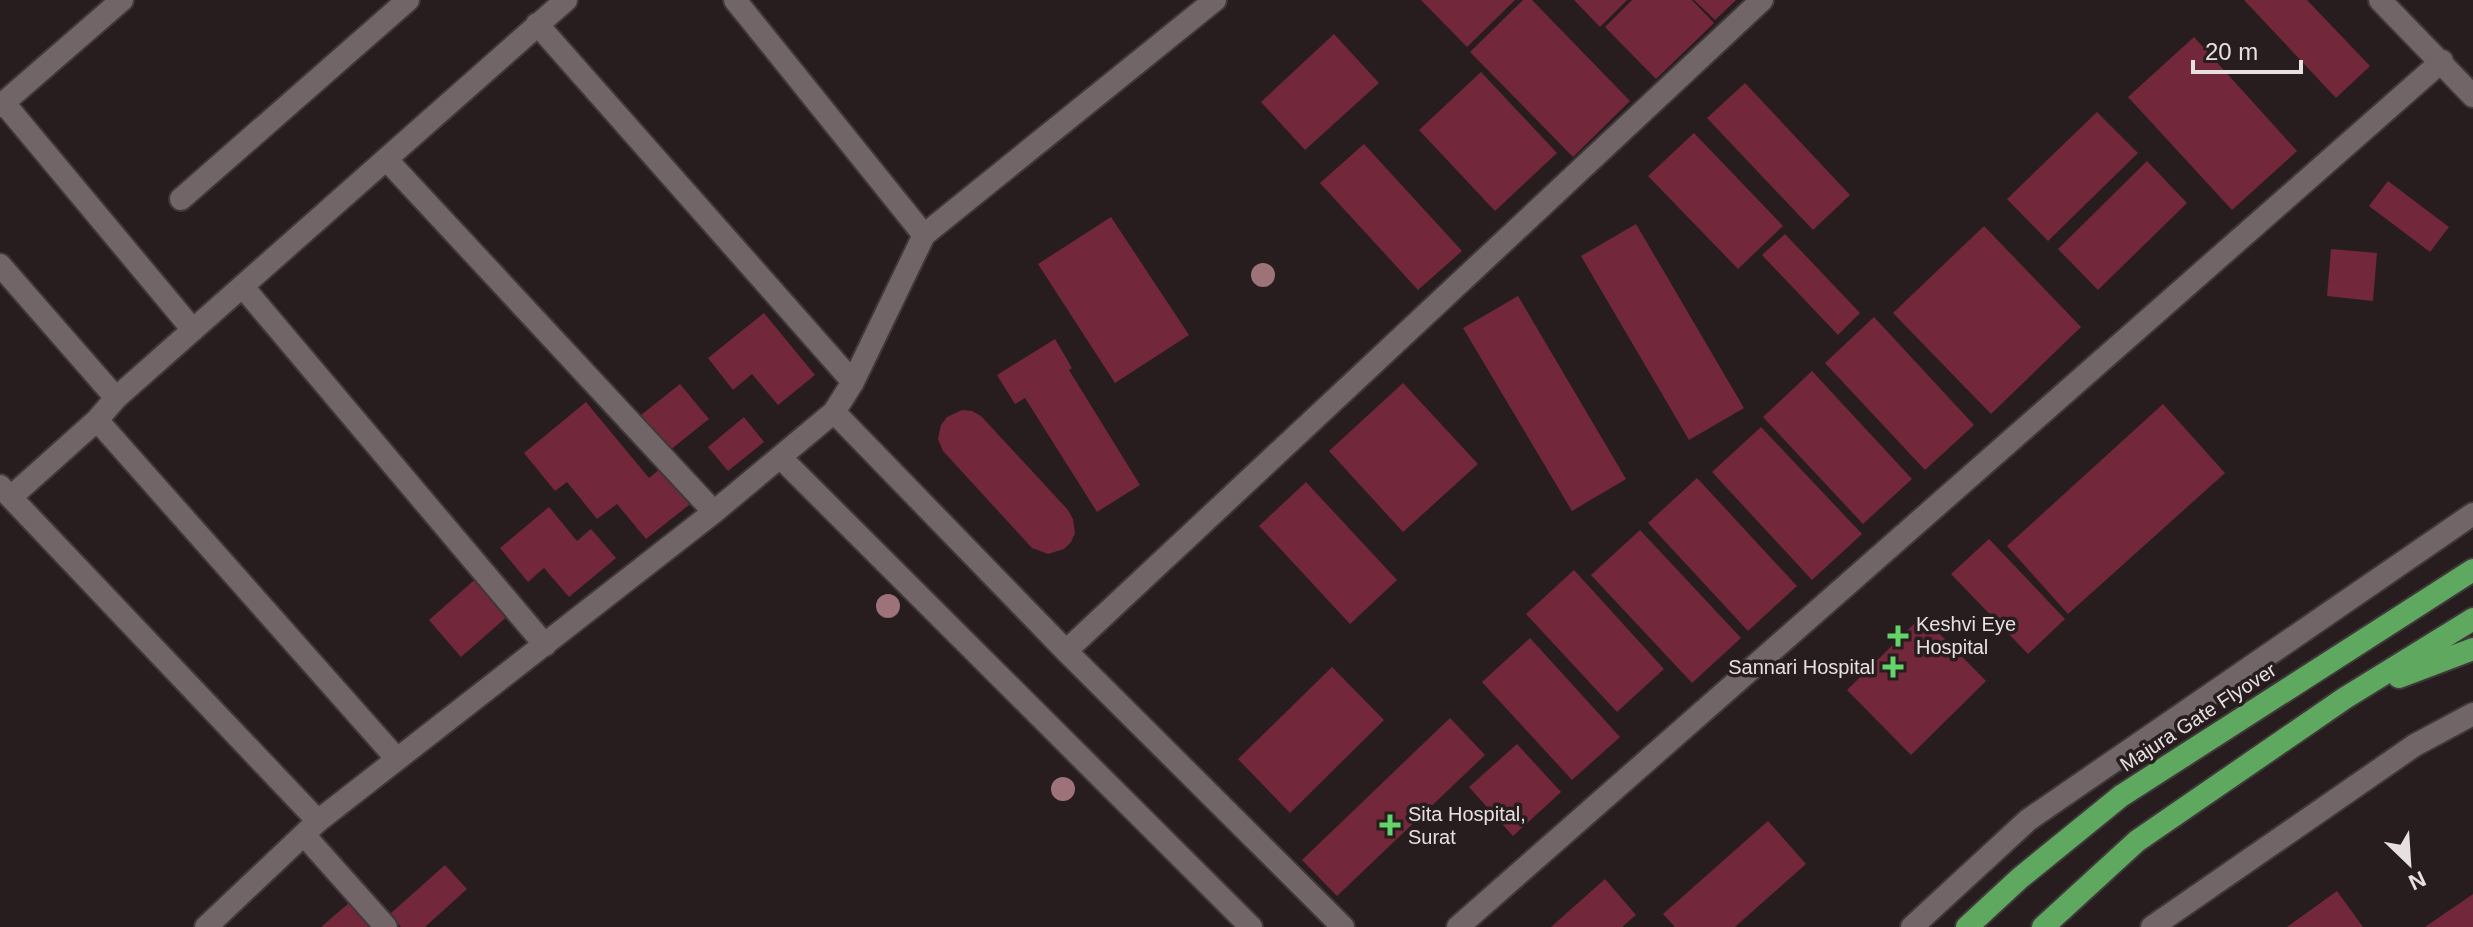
<svg xmlns="http://www.w3.org/2000/svg" width="2473" height="927" font-family="Helvetica,sans-serif">
  <rect width="100%" height="100%" fill="#271d1f"/>
  <!-- building -->
  <path fill="#73273a" d="M1421,0H1515L1467,47Z
    M1523,0H1532L1630,101L1573,157L1470,52Z
    M1574,0H1627L1600,27Z
    M1632,0H1692L1714,23L1656,79L1605,27Z
    M1694,0H1736L1715,20Z
    M2244,0H2307L2370,66L2336,98Z
    M1334,34L1379,83L1305,150L1261,102Z
    M2194,37L2297,151L2232,210L2128,97Z
    M1481,72L1557,153L1495,211L1419,130Z
    M1745,83L1850,195L1813,230L1707,118Z
    M2097,112L2138,153L2048,241L2007,199Z
    M1694,133L1783,226L1738,269L1648,176Z
    M1364,144L1462,251L1418,290L1320,183Z
    M2147,161L2187,203L2098,290L2058,249Z
    M2388,181L2449,227L2430,252L2369,206Z
    M1111,217L1189,335L1115,383L1038,264Z
    M1636,224L1744,408L1689,440L1581,256Z
    M1984,226L2081,327L1991,414L1893,313Z
    M1785,234L1860,313L1838,335L1762,255Z
    M2331,249L2377,253L2373,301L2327,296Z
    M1518,296L1626,479L1572,511L1463,328Z
    M764,313L815,375L778,405L752,374L733,390L708,358Z
    M1874,317L1974,425L1925,470L1825,363Z
    M1055,339L1072,368L1069,370L1140,485L1097,512L1025,398L1015,404L997,375Z
    M1812,371L1912,479L1863,524L1763,417Z
    M1403,383L1478,464L1403,532L1329,451Z
    M680,384L709,419L665,454L636,419Z
    M586,402L649,478L665,465L694,501L646,539L617,504L597,519L567,482L555,491L524,453Z
    M2163,404L2225,473L2068,614L2007,546Z
    M962,410L972,411L981,416L1068,510L1073,519L1075,533L1071,542L1064,549L1048,554L1032,548L943,451L938,439L941,425L947,417Z
    M744,417L764,442L728,471L708,447Z
    M1761,427L1862,534L1812,580L1712,472Z
    M1697,478L1797,586L1748,631L1648,523Z
    M1306,482L1397,580L1350,624L1259,526Z
    M549,507L577,541L591,529L616,558L569,597L544,568L528,582L500,548Z
    M1640,530L1741,638L1692,683L1591,575Z
    M1989,539L2065,619L2028,654L1951,574Z
    M1574,570L1664,669L1617,712L1526,614Z
    M479,576L511,613L461,657L429,620Z
    M1922,616L1986,681L1911,755L1847,690Z
    M1530,638L1620,737L1572,780L1482,682Z
    M1332,667L1384,720L1290,813L1238,759Z
    M1450,718L1485,755L1337,896L1302,860Z
    M1517,744L1561,792L1513,836L1469,787Z
    M1768,821L1806,864L1735,927H1675L1663,914Z
    M445,865L467,889L425,927H401L390,914Z
    M1605,879L1636,915L1622,927H1551Z
    M2337,891L2363,927H2287Z
    M2473,894V927H2425Z
    M349,903L370,927H321Z"/>
  <g fill="none" stroke-linecap="round" stroke-linejoin="round">
    <!-- minor casing -->
    <g stroke="#3f3739" stroke-width="26">
      <path id="minor" d="M735,0L924,235
        M537,24L853,382
        M4,103L193,330
        M0,106L122,0
        M386,159L714,512
        M181,199L408,0
        M0,265L116,398
        M243,287L545,645
        M834,412L1066,651L1343,927
        M97,420L397,759
        M780,457L1251,927
        M0,486L318,821
        M11,497L97,420L116,398L566,0
        M1066,651L1762,0
        M305,836L386,927
        M206,927L318,821L714,512L834,412L853,382L924,235L1215,0
        M1458,927L2442,61"/>
    </g>
    <!-- tertiary casing -->
    <g stroke="#3f3739" stroke-width="26">
      <path id="tertiary" d="M2380,0L2473,96
        M1912,927L2028,820L2473,514
        M2152,927L2415,745L2473,714"/>
    </g>
    <!-- trunk casing -->
    <g stroke="#3f3739" stroke-width="26">
      <path id="trunk" d="M2399,677L2473,649
        M1967,927L2020,878L2121,796L2473,570
        M2043,927L2137,841L2345,698L2473,619"/>
    </g>
    <!-- minor -->
    <use href="#minor" stroke="#716567" stroke-width="22"/>
    <!-- tertiary -->
    <use href="#tertiary" stroke="#716567" stroke-width="22"/>
    <!-- trunk -->
    <use href="#trunk" stroke="#5ea860" stroke-width="22"/>
  </g>
  <!-- trees -->
  <g fill="#9d7279">
    <circle cx="1263" cy="275" r="12"/>
    <circle cx="888" cy="606" r="12"/>
    <circle cx="1063" cy="789" r="12"/>
  </g>
  <!-- markers -->
  <g fill="#63d469" stroke="#271d1f" stroke-width="3">
    <path d="M1894 624h8v8h8v8h-8v8h-8v-8h-8v-8h8z"/>
    <path d="M1889 655h8v8h8v8h-8v8h-8v-8h-8v-8h8z"/>
    <path d="M1386 813h8v8h8v8h-8v8h-8v-8h-8v-8h8z"/>
  </g>
  <g text-anchor="middle" dominant-baseline="central" stroke-width="7" stroke-linejoin="round" paint-order="stroke">
    <!-- poi labels -->
    <g font-size="20" fill="#e7e0e1" stroke="#271d1f" text-anchor="start">
      <text x="1916" y="624">Keshvi Eye<tspan x="1916" dy="23">Hospital</tspan></text>
      <text x="1875" y="667" text-anchor="end">Sannari Hospital</text>
      <text x="1408" y="814">Sita Hospital,<tspan x="1408" dy="23">Surat</tspan></text>
    </g>
    <!-- street labels -->
    <g font-size="20" fill="#e7e0e1" stroke="#271d1f">
      <text transform="translate(2198 717) rotate(-33)">Majura Gate Flyover</text>
    </g>
  </g>
  <!-- north arrow -->
  <g transform="translate(2409 863) rotate(155)" stroke="#271d1f" stroke-width="6" paint-order="stroke">
  <path d="M0-6L14 30L0 20L-14 30Z" fill="#e7e0e1"/>
  <text y="-12" font-size="22" font-weight="bold" text-anchor="middle" fill="#e7e0e1">N</text>
  </g>
  <!-- scale -->
  <path d="M2193 60v12h108v-12" fill="none" stroke="#e7e0e1" stroke-width="4"/>
  <text x="2205" y="60" font-size="24" fill="#e7e0e1" stroke="#271d1f" stroke-width="6" paint-order="stroke">20 m</text>
</svg>
